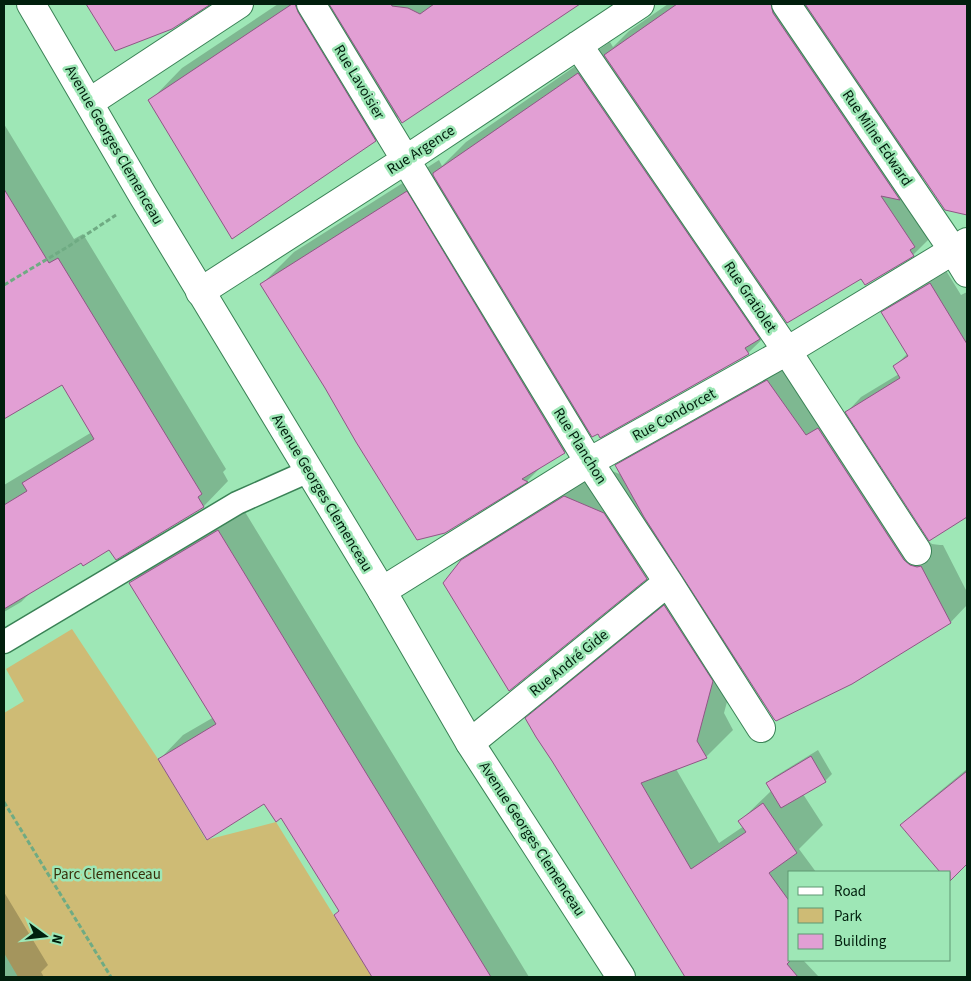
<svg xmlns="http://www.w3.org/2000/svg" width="971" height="981" font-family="'Source Sans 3',sans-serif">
  <rect width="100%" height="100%" fill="#9ee7b6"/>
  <!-- green -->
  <path fill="#cebb75" d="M72,629L158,759L206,840L276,822L372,977H18L4,953V713L24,701L6,669Z"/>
  <!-- shadow -->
  <path fill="#0003" d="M88,4H209L171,28L116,50Z
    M278,4H573L399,116L375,140L150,101L182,68Z
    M668,4H967V214L945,209L923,175L914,185L937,231L913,255L862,277L782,314L778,319L780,322L748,353L599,432L588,429L565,452L542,466L527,481L444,532L326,388L261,285L294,252L439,160L442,166L466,142L610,42L613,47L629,31Z
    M4,124L74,239L83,234L226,469L223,472L228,481L204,506L81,561L32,591L21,602L4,612V485L92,432L62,383L4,417Z
    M945,269L961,295L967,292V495L958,501L847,412L861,397L899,374L894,367L908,353L883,312L898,297Z
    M789,359L828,415L840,407L925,538L932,544L940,545H943L967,592V605L950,623L738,661L724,713L733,730L706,757L676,769L719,843L744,826L740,821L771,791L767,784L774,777L818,750L832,774L825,781L803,794L823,825L799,849L816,872H790V960H803L819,977H686L527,719L554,691L688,583L670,555L646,578L510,689L462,561L495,528L597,465L622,475L617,465L638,444Z
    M242,507L529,977H374L336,916L341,911L282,816L265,803L160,759L183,735L214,717L131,583L155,559Z
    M967,769V862L950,879V872H941L902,825L916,811Z
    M4,892L48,965L41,972L44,977H4Z"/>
  <!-- building -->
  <path fill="#e29fd4" stroke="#905685" d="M86,4H211L172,29L115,51Z
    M292,4H295L298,12L376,141L232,239L148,100Z
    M329,4H391L392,6L408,8L420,14L434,4H580L402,123Z
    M677,4H771L773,13L900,200L881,196L915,247L910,250L914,256L865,285L861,279L787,323L604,55Z
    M805,4H967V215L945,210Z
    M578,73L760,339L745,348L749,354L600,438L598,434L592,437L433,175V173Z
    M4,189L49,263L58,258L202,494L198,497L204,507L116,560L109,550L83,566L81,563L4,609V505L27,491L22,483L94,439L62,385L4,419Z
    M407,191L565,453L522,479L528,482L445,533L417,540L356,442L325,388L260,284Z
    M930,283L967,344V517L929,541L845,412L900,378L893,366L908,356L881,312Z
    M767,380L806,435L818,428L904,560L910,565L917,567L921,566L951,623L852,684L776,721L774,719L644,517L615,465Z
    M564,496L604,513L647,579L509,691L443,583L461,560Z
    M218,530L363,768L491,977H372L334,915L339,911L281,818L276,822L264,804L207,840L158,759L216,724L129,583Z
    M664,605L713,681L697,741L707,758L641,783L691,869L746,832L738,821L763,803L797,853L769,873L790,902V961L787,964L798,977H685L589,821L552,761L536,737L525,718Z
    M811,756L826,782L781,808L766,783Z
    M967,771V864L950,881V872H940L900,825Z"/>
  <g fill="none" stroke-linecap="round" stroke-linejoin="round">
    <!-- service casing -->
    <g stroke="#3a8256" stroke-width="25">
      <path id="service" d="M4,642L237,503L309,471"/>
    </g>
    <!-- minor casing -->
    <g stroke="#3a8256" stroke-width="30">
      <path id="minor" d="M311,4L589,462L668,582L761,728
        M786,4L953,250L967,273
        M578,45L787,351L917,551
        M90,102L239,4
        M200,292L407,159L640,4
        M382,591L589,462L787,351L967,242
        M470,743L668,582"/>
    </g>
    <!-- secondary casing -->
    <g stroke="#3a8256" stroke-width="30">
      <path id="secondary" d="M31,4L143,196L382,591L470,743L621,977"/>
    </g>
    <!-- path -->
    <path stroke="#6fab83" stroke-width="3" stroke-dasharray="5 2.5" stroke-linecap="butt" d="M4,285L69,246L116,215
      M4,802L111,977"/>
    <!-- service -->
    <use href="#service" stroke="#fff" stroke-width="22"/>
    <!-- minor -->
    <use href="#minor" stroke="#fff" stroke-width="28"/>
    <!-- secondary -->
    <use href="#secondary" stroke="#fff" stroke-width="28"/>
  </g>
  <g text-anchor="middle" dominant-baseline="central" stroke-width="5" stroke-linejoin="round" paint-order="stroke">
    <!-- street labels -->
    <g font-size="15" fill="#011f0d" stroke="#9ee7b6">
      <text transform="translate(359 82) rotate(59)">Rue Lavoisier</text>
      <text transform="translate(877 138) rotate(56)">Rue Milne Edward</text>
      <text transform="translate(114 145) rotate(60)">Avenue Georges Clemenceau</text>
      <text transform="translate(421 150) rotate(-33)">Rue Argence</text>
      <text transform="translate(750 297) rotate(56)">Rue Gratiolet</text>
      <text transform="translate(674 415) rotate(-29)">Rue Condorcet</text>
      <text transform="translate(580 446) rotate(58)">Rue Planchon</text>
      <text transform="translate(322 493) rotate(59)">Avenue Georges Clemenceau</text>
      <text transform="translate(569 663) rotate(-39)">Rue André Gide</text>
      <text transform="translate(532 839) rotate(57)">Avenue Georges Clemenceau</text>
    </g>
    <!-- park labels -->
    <g font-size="15" fill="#372e09" stroke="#9ee7b6">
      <text x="107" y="874">Parc Clemenceau</text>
    </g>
  </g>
  <!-- border -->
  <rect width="971" height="981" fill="none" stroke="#011f0d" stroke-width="10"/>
  <!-- legend -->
  <rect x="788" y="871" width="162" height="90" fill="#9ee7b6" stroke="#5f9772"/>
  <rect x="798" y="887" width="25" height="8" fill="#ffffff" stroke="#5f9772"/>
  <text x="834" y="896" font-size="15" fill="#011f0d">Road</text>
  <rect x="798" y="908" width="25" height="15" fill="#cebb75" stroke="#5f9772"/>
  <text x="834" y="921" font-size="15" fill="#011f0d">Park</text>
  <rect x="798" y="934" width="25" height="15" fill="#e29fd4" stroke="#5f9772"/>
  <text x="834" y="946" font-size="15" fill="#011f0d">Building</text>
  <!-- north arrow -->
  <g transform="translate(45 936) rotate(105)" stroke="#9ee7b6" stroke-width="4" paint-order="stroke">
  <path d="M0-4L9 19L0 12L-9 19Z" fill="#011f0d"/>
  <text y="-8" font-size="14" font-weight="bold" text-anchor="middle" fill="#011f0d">N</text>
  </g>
</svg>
